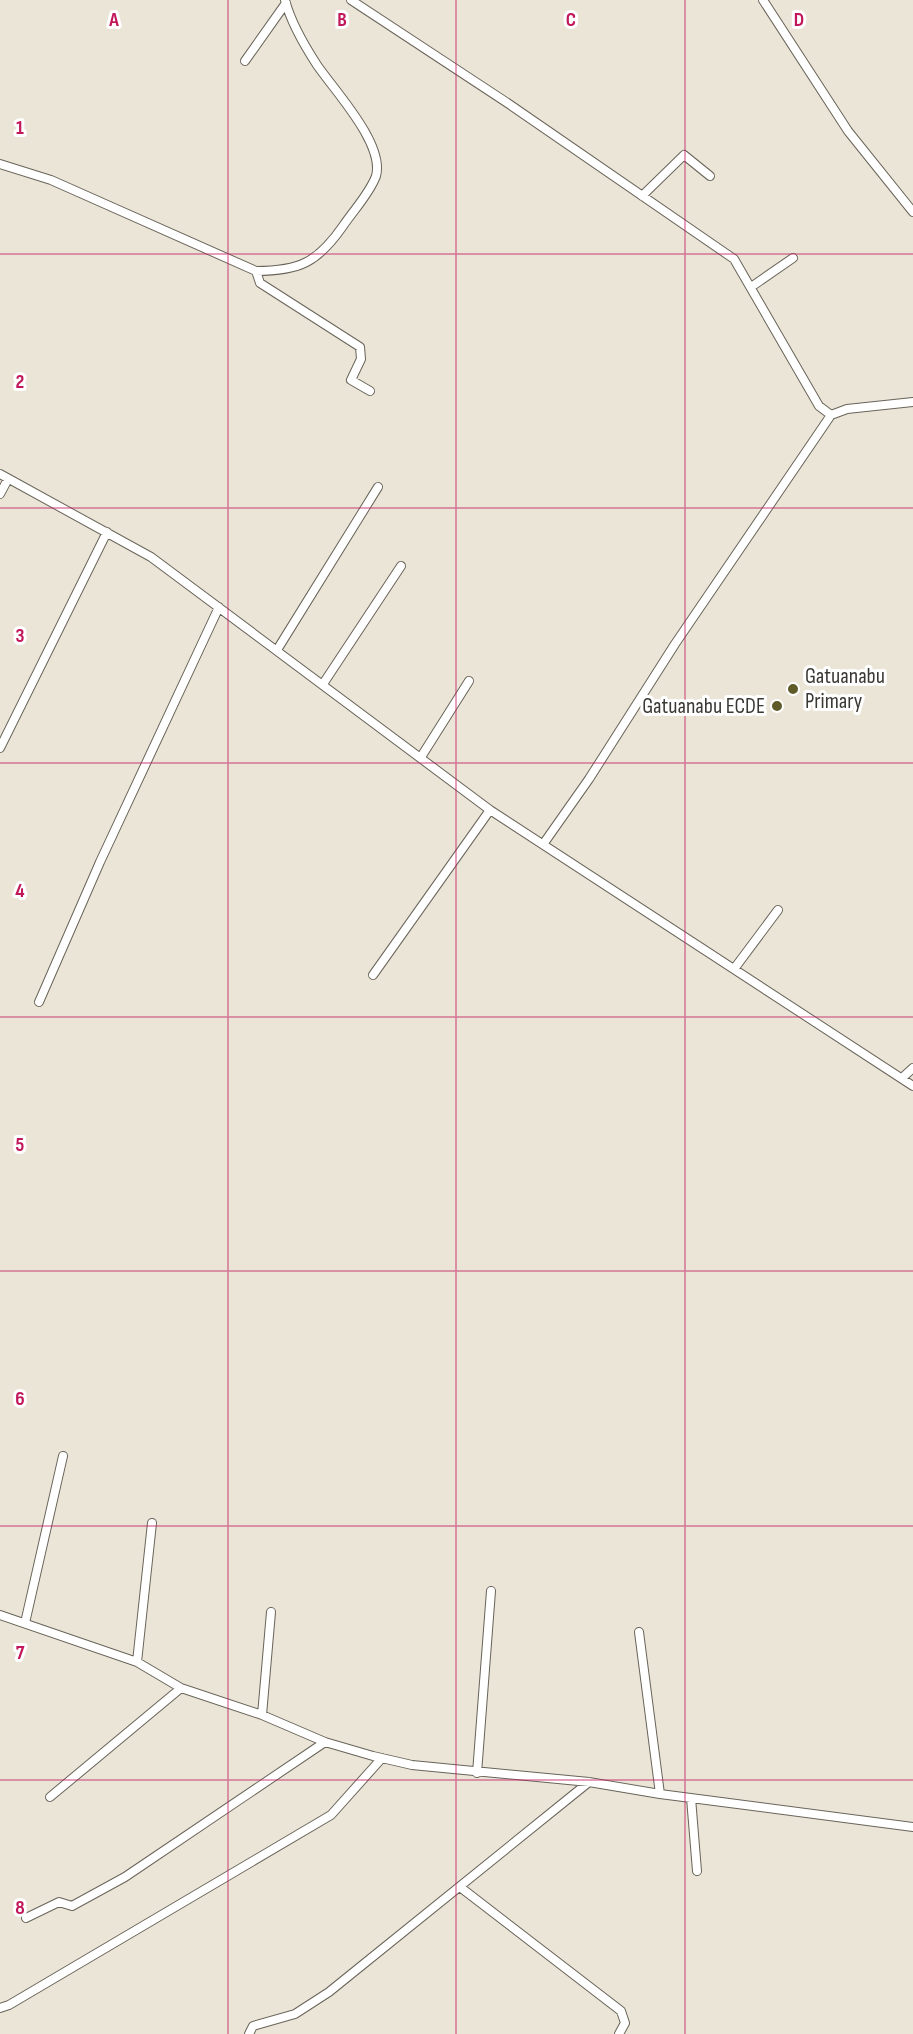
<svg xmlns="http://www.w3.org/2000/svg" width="913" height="2034" font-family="'Sofia Sans Condensed',sans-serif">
  <rect width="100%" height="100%" fill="#ebe5d8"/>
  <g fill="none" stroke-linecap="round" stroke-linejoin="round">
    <!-- minor casing -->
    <g stroke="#696459" stroke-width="10">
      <path id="minor" d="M351,0L509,104L734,259L819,406L831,415L847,409L913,402
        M763,0L848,131L913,212
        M245,61L286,3
        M0,164L51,180L256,271C300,271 318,262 343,226C353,211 370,193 376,176C385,144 334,90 317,65C304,45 291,23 285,0
        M642,196L684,155L710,176
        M256,271L260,283L360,347L361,359L351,380L370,391
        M751,287L793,258
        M0,474L151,557L490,810L913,1086
        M0,494L8,479
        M277,650L378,487
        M323,684L401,566
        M0,748L107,532
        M421,757L469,681
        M544,843L589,779L675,644L831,415
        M734,969L778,910
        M373,975L490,810
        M39,1002L100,862L219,607
        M902,1078L913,1068
        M0,1615L137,1662L181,1688L262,1715L325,1742L373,1756L412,1765L589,1782L660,1794L913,1827
        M25,1623L63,1456
        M639,1632L660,1794
        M137,1662L152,1523
        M262,1715L271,1612
        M477,1773L491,1591
        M50,1797L181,1688
        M691,1798L697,1871
        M460,1887L621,2011L625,2023L619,2034
        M26,1918L59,1902L72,1906L125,1877L325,1742
        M0,2008L9,2005L331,1815L382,1758
        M249,2034L253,2026L295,2014L329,1992L589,1782"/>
    </g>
    <!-- minor -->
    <use href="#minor" stroke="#fff" stroke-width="8"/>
  </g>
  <!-- grid -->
  <path fill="none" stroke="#c2185b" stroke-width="1.5" stroke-opacity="0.55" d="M228,0V2034M456,0V2034M685,0V2034M0,254H913M0,508H913M0,763H913M0,1017H913M0,1271H913M0,1526H913M0,1780H913"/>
  <!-- markers -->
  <g fill="#5f5b28" stroke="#fff" stroke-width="2">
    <circle cx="793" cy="689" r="6"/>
    <circle cx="777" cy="706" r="6"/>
  </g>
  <g text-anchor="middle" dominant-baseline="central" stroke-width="6" stroke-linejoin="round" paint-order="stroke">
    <!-- poi labels -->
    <g font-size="22" fill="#3a3833" stroke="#fff" text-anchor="start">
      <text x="805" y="676">Gatuanabu<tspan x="805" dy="25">Primary</tspan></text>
      <text x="765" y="706" text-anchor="end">Gatuanabu ECDE</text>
    </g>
  </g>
  <g font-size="20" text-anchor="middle" font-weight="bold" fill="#c2185b" stroke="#fff" stroke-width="6" stroke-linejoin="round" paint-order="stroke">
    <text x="114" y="26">A</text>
    <text x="342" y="26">B</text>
    <text x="571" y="26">C</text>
    <text x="799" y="26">D</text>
    <text x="20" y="134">1</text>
    <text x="20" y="388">2</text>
    <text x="20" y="642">3</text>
    <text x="20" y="897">4</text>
    <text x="20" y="1151">5</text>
    <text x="20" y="1405">6</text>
    <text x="20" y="1659">7</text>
    <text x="20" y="1914">8</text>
  </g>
</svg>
